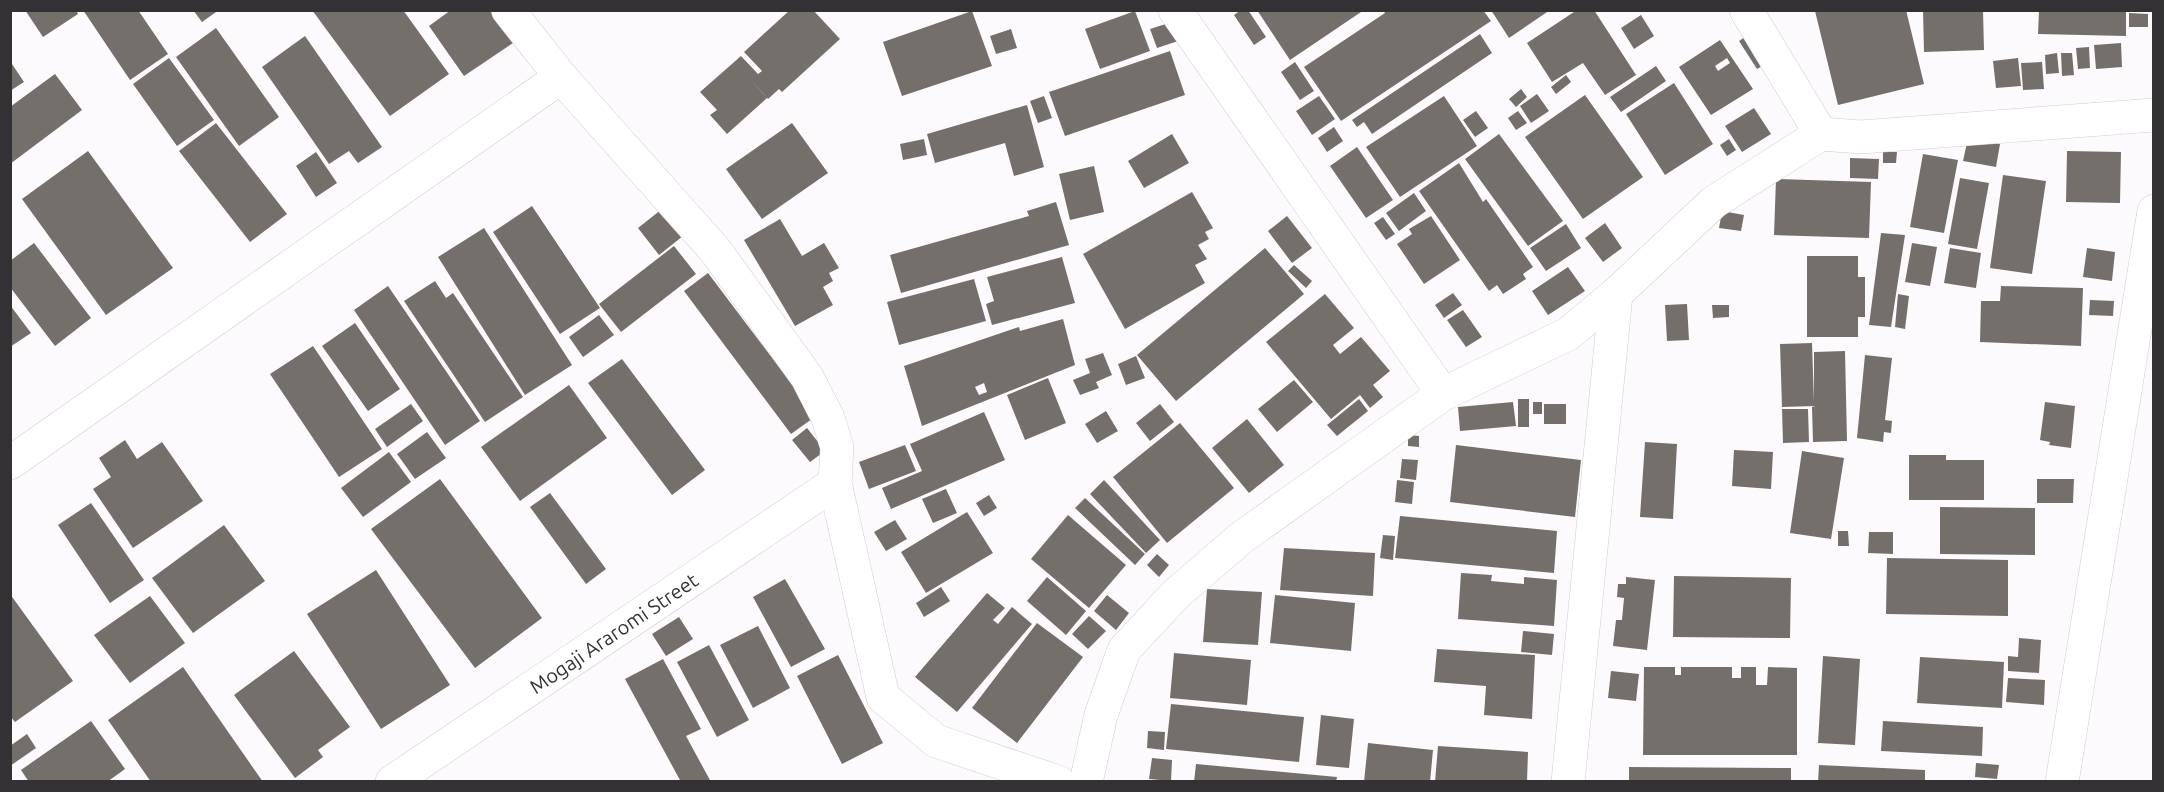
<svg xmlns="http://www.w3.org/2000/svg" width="2164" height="792" font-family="Ubuntu,sans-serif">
  <rect width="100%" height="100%" fill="#fdfafe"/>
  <!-- building -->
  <path fill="#756f6c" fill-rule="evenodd" d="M25,10H76L78,14L43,37Z
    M83,10H138L168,54L130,80Z
    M193,10H219L202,22Z
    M312,10H403L449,74L390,116Z
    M451,10H491L513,43L464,76L429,26Z
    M790,10H813L840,39L782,92L779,89L768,99L749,78L767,98L727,134L710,115L717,110L700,92L741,56L758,74L762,71L744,52Z
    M1241,10H1248L1266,37L1254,45L1234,15Z
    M1257,10H1364L1290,60Z
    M1383,10H1483L1491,21L1341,121L1304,67L1385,13Z
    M1491,10H1550L1509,38Z
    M1577,10H1594L1636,75L1605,95L1583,63L1552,82L1527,43Z
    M1906,10L1924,84L1838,105L1815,11Z
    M1923,10H1983L1984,50L1924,52Z
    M2039,10H2126V36L2038,34Z
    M972,11L992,66L902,96L883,42Z
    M1135,11L1150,51L1100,69L1085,29Z
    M2129,13L2148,14V27H2129Z
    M1641,15L1654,36L1634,49L1621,28Z
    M1175,21L1181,40L1157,48L1150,29Z
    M216,28L279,117L239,146L176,57Z
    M1011,29L1017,48L996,54L990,36Z
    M1751,33L1770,62L1757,69L1739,41Z
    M1480,34L1492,53L1372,134L1364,122L1357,127L1352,120Z
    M305,36L382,147L358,163L349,151L329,164L262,67Z
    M1720,40L1753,89L1711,115L1679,67ZM1727,58L1730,63L1718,71L1715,66Z
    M2121,43L2122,67L2096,69L2094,45Z
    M2089,47L2090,68L2078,69L2076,48Z
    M1170,51L1185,95L1065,136L1049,92Z
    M2057,53L2059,73L2046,74L2045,55Z
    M2061,53H2072L2074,75L2062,76Z
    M169,58L214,120L177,146L133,84Z
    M2018,58L2021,86L1996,88L1993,61Z
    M10,61L24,82L10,91Z
    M1295,62L1314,91L1300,100L1281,72Z
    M2042,62L2044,89L2023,90L2021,63Z
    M1656,66L1666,81L1621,112L1610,97Z
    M55,74L82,110L10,164V107Z
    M1566,75L1571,82L1556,94L1551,87Z
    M1674,83L1713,144L1665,175L1626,114Z
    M1521,89L1527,97L1516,107L1509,99Z
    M1537,94L1549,111L1531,123L1520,106Z
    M1585,95L1643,177L1583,219L1525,137Z
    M1044,96L1052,118L1038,123L1030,101Z
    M1319,96L1335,119L1312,135L1296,111Z
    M1444,96L1477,146L1400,197L1366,147Z
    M1027,105L1044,167L1014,176L1005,143L935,163L927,134Z
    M1754,108L1771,134L1742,152L1725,126Z
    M1476,111L1488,128L1475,137L1463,120Z
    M1518,111L1527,123L1516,130L1508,118Z
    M216,123L287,214L250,242L179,151Z
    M792,123L828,173L762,219L726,169Z
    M1334,127L1343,141L1327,152L1318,138Z
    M1172,134L1189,163L1144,188L1128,161Z
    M1499,134L1563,221L1528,246L1465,159Z
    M1968,138L2000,144L1996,167L1963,161Z
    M924,139L927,155L903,160L900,144Z
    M1729,139L1736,150L1727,156L1720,145Z
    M1357,147L1393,200L1366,218L1330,166Z
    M88,151L173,268L106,315L22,199Z
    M2067,151L2121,152L2120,203L2066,202Z
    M316,152L337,183L316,197L296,166Z
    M1883,152H1897L1896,163H1883Z
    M1923,154L1958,160L1944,233L1910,227Z
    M1850,158L1879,159L1878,179L1850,178Z
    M1459,163L1483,202L1486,199L1533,267L1523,274L1526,279L1503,294L1497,285L1489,291L1419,191Z
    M1094,166L1104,212L1070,220L1059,174Z
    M2003,175L2046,181L2032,274L1990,268Z
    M1960,178L1989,183L1977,249L1948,244Z
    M1776,179L1871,182L1869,238L1774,235Z
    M1192,192L1213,228L1205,232L1209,239L1198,245L1207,259L1195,265L1205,283L1125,329L1083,254Z
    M1414,193L1426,211L1399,231L1386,213Z
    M1056,202L1069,245L901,293L890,255L1029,216L1027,211Z
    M532,206L600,308L560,334L493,232Z
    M662,209L683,236L659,255L638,228Z
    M1722,211L1744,215L1741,231L1719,228Z
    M1287,216L1312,248L1292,263L1268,231Z
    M1431,216L1460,260L1424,284L1397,244L1412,234L1409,229Z
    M1383,217L1395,234L1386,240L1374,223Z
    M780,219L802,256L824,243L839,268L829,273L833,281L823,287L833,305L795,326L744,240Z
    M1605,223L1622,248L1603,262L1585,238Z
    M1566,224L1581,248L1546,271L1530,248Z
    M484,228L572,365L525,395L438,257Z
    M1881,233L1905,235L1891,327L1869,325Z
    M34,243L91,318L55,346L10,287V261Z
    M1912,243L1937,247L1930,286L1905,282Z
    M674,246L696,274L621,332L599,304Z
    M1265,248L1304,294L1176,401L1137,355Z
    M1950,248L1981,253L1976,288L1944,283Z
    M2087,248L2115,252L2112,281L2083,277Z
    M1807,256H1858V277H1865V317H1858V337H1807Z
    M1062,257L1075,303L992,325L986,304L994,301L987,277Z
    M1294,265L1312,281L1306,288L1288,271Z
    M1568,267L1585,291L1548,315L1532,291Z
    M708,273L816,416L791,434L684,291Z
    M974,279L986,321L899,345L887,302Z
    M435,281L446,298L453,293L523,397L485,422L404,301Z
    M388,286L480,421L445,445L354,310Z
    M2001,286L2083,288L2081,346L1980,342L1981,301H2000Z
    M1453,293L1462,305L1444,318L1435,305Z
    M1325,294L1354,328L1333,345L1340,354L1361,337L1390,371L1373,385L1383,397L1370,408L1360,395L1331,419L1266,342Z
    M1898,294L1909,296L1905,329L1895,327Z
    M2090,300L2114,301L2113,316L2089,315Z
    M1687,304L1689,340L1667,341L1665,305Z
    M10,305L31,333L10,347Z
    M1712,305H1729V317L1713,318Z
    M1463,310L1482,337L1466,347L1447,320Z
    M599,315L614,335L583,357L569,337Z
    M1063,319L1075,365L922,426L904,366L1019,327L1020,331ZM984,383L987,392L979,395L975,387Z
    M355,323L400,389L368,411L322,346Z
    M1812,343L1814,402V352L1845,351L1847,441L1813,442L1812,407L1815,406L1782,407L1780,344Z
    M313,346L382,449L339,477L270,374Z
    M1103,353L1112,375L1096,382L1099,388L1080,395L1073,380L1090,373L1085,359Z
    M1865,355L1892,358L1885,420L1892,421L1891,433L1884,432L1883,442L1857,438Z
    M1136,356L1145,378L1126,385L1118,364Z
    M622,359L705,470L672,495L588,383Z
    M1048,378L1066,423L1025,440L1007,395Z
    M1294,380L1313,402L1277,432L1258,409Z
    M569,385L607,438L520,501L481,447Z
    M1359,399L1368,411L1337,436L1327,425Z
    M1518,399H1529V427H1518Z
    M1513,402L1516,426L1460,431L1458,407Z
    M1533,402H1542V414H1533Z
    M2045,402L2075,406L2071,448L2049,445L2050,442L2040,440Z
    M411,404L423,421L387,447L375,429Z
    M1160,404L1174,422L1150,441L1136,423Z
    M1544,404H1566V424H1544Z
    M1782,409H1808L1809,442L1783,443Z
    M1106,411L1118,431L1097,443L1085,424Z
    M984,412L1005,460L891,509L882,488L922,471L910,444Z
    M1247,419L1284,465L1249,493L1212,448Z
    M1180,423L1234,488L1167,543L1113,477Z
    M807,428L825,451L810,462L792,440Z
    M427,432L446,458L415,479L397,454Z
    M1408,435L1419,436V447L1408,446Z
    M125,440L137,459L162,442L203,501L133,548L93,489L111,477L99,458Z
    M1645,442L1677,444L1673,519L1640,517Z
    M905,445L916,471L869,489L859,462Z
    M1456,445L1581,460L1575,517L1450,502Z
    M1734,450L1773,452L1771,489L1732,486Z
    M1802,451L1844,458L1831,539L1790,533Z
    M389,452L411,482L363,517L341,488Z
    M1909,455H1946V460H1984V500H1909Z
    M1402,459L1418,460L1416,480L1400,478Z
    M440,479L542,618L475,668L371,529Z
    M2037,479H2074L2073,503H2037Z
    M1104,480L1160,540L1146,553L1090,494Z
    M1397,480L1414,482L1412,504L1395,502Z
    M946,489L957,513L933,523L922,499Z
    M550,493L606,569L586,584L530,507Z
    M989,495L997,508L984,516L976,503Z
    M1085,498L1145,554L1135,565L1075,508Z
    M91,503L144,580L110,603L58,525Z
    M1940,507L2035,508V555L1940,554Z
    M967,512L993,553L926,593L901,552Z
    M1068,515L1126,565L1089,608L1031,559Z
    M1400,516L1557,531L1554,573L1395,558Z
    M895,520L907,539L886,551L874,532Z
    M224,525L265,581L193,633L152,578Z
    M1838,531H1848L1849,546H1838Z
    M1869,532H1893V554L1868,553Z
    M1383,535L1395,536L1393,560L1380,558Z
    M1284,548L1375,553L1373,596L1280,590Z
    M1157,554L1169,565L1159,577L1147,565Z
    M1887,558L2008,560V616L1886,614Z
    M376,570L450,685L381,729L307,614Z
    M1461,573L1492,575L1491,581L1524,584V577L1557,580L1554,626L1458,619Z
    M1674,576L1791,578L1790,638L1673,637Z
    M1047,577L1086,611L1066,635L1027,601Z
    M1626,577L1655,580L1647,650L1613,646L1616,620H1622L1624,598L1617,597L1618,584H1626Z
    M785,579L825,649L791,667L753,597Z
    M941,587L950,601L924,617L916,603Z
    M1207,589L1262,592L1258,645L1203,642Z
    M987,593L1005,608L993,620L998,624L1012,607L1032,624L957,712L915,677Z
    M10,594L73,681L15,722L10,716Z
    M1107,595L1129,613L1116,630L1094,611Z
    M1275,595L1355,603L1351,651L1270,643Z
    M150,596L185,643L130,683L94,635Z
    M1089,616L1106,631L1088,649L1072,634Z
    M679,617L693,639L666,656L652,634Z
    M1037,623L1083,657L1017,743L972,708Z
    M758,626L790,688L753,708L720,645Z
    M1523,631L1554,634L1552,655L1521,652Z
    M2019,638L2041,640L2039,673L2008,671V656L2018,657Z
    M709,645L749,720L717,737L677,662Z
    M1437,649L1535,655L1532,719L1484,715L1486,686L1434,682Z
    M294,651L350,727L318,750L323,757L295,778L234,695Z
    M1174,653L1251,660L1247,705L1170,698Z
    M838,655L883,743L842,764L797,676Z
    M1823,656L1860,659L1855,745L1818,743Z
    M1920,657L2004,662L2002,708L1917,703Z
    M663,659L701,729L686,736L711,782H681L625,679Z
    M183,667L263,782H151L108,720Z
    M1644,667H1675V675H1681V667H1732V678H1741V667H1756V685H1767L1768,667L1797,668V755H1643Z
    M1611,671L1639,674L1636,701L1608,698Z
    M2008,678L2045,680L2044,705L2006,702Z
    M1171,704L1304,717L1299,762L1166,749Z
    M1321,715L1354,719L1349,768L1316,765Z
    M91,721L125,769L107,782H29L21,770Z
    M1883,721L1983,727L1982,756L1881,751Z
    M1148,731L1165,732L1164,750L1147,748Z
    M27,734L36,748L10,766V746Z
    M1368,743L1433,750L1430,782H1364Z
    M1438,746L1528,752L1527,782H1435Z
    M1152,758L1172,760L1171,781L1149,779Z
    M1976,763L1999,765L1997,779L1975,777Z
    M1196,764L1337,777L1336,782H1194Z
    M1819,765L1925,770V782H1818Z
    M1629,767L1791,768V782H1629Z"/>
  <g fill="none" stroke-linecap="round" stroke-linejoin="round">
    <!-- street casing -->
    <g stroke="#d0ccd2" stroke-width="34">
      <g id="street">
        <path d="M508,10L561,77L715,250L807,377L828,418L837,447L835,483L883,697L936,741L1058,782"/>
        <path d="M1175,10L1443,394"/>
        <path d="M1746,10L1821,134"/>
        <path d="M10,463L561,77"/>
        <path id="s1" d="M392,782L835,483"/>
        <path d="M1086,782L1101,715L1124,650L1175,595L1241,538L1443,394L1568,334L1616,294L1714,202L1821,134L1861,137L2154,115"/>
        <path d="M1568,782L1616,294"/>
        <path d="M2062,782L2154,211"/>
      </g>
    </g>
    <!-- street -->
    <use href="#street" stroke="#fff" stroke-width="33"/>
  </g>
  <g text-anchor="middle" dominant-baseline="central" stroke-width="6" stroke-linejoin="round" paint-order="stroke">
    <!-- street labels -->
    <g font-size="20" fill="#333134" stroke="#fff">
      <text stroke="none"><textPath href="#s1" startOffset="267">Mogaji Araromi Street</textPath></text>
    </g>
  </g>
  <!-- border -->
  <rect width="2164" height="792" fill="none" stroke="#333134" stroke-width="24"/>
</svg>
